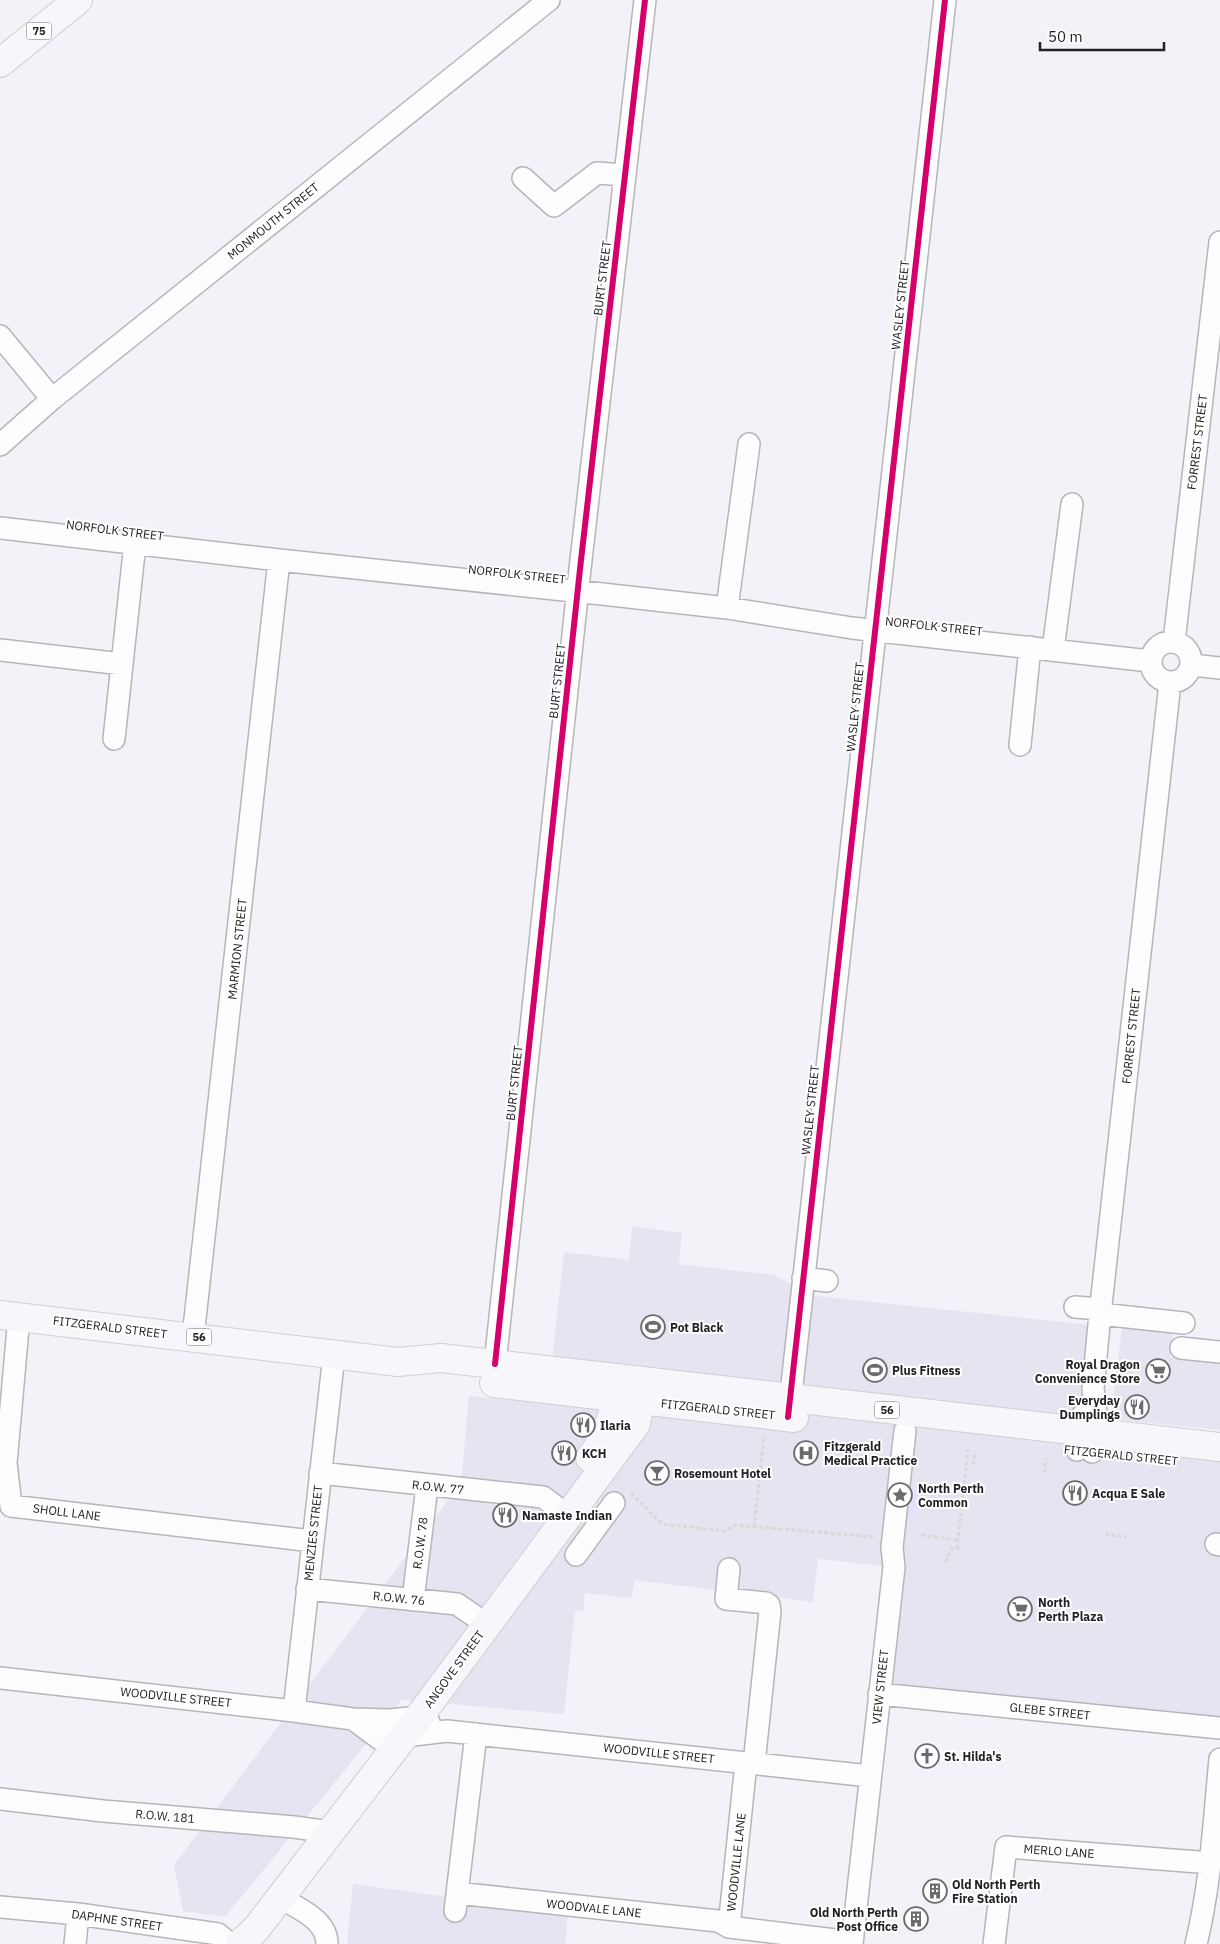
<svg xmlns="http://www.w3.org/2000/svg" width="1220" height="1944" font-family="'IBM Plex Sans',sans-serif">
  <rect width="100%" height="100%" fill="#f3f2f8"/>
  <!-- built -->
  <path fill="#e7e4f1" d="M632,1226L682,1233L679,1264L774,1275L816,1296L1092,1325L1081,1431L1220,1445V1729L879,1694L893,1567L818,1559L813,1602L635,1580L631,1598L585,1593L583,1611L575,1610L564,1714L402,1700L225,1917L183,1911L174,1865L461,1483L469,1396L550,1404L553,1352L564,1252L629,1260Z
    M1122,1327L1173,1332L1170,1357L1220,1362V1430L1111,1419Z
    M353,1884L568,1913L565,1944H347Z"/>
  <!-- green -->
  <path fill="#e6e0fb" d="M907,1484C924,1491 923,1519 903,1520Z"/>
  <g fill="none" stroke-linecap="round" stroke-linejoin="round">
    <!-- minor casing -->
    <g stroke="#b6b5b9" stroke-width="24">
      <path id="minor" d="M523,178L554,206L597,173L625,175
        M0,336L52,399
        M0,445L52,399L549,0
        M0,528L279,560L602,594L727,608L852,628L1150,661
        M727,608L749,444
        M1151 662a20 20 0 1 1 40 0a20 20 0 1 1-40 0Z
        M1174,642L1220,242
        M0,650L122,664
        M1053,650L1072,504
        M1192,665L1220,668
        M114,739L135,543
        M1020,745L1030,647
        M803,1278L827,1281
        M1075,1307L1100,1309
        M1100,1314L1184,1323
        M19,1317L6,1463L11,1506L312,1541
        M193,1337L279,560
        M1181,1348L1220,1352
        M495,1364L580,569L645,0
        M789,1412L945,0
        M1077,1450L1082,1416
        M1092,1452L1096,1414L1093,1388L1100,1314L1170,683
        M320,1473L543,1497L555,1506
        M1216,1544L1220,1545
        M576,1555L614,1503
        M729,1569L726,1599L766,1603L769,1605L770,1611L754,1764
        M307,1589L457,1604L486,1624
        M413,1600L427,1486
        M0,1678L294,1711L353,1719L389,1720L419,1717L429,1722
        M879,1694L1220,1728
        M294,1711L334,1355
        M353,1719L380,1739L447,1731L870,1776
        M746,1763L729,1927L852,1942
        M0,1799L103,1811L294,1827L329,1832
        M457,1893L718,1921L729,1927
        M280,1897C298,1909 327,1919 327,1944
        M0,1907L78,1914L218,1934L230,1944
        M455,1911L476,1734
        M75,1944L78,1914
        M852,1944L894,1567L892,1547L905,1431
        M994,1944L1006,1847L1211,1863
        M1196,1944C1211,1883 1214,1821 1220,1759"/>
    </g>
    <!-- major casing -->
    <g stroke="#cfced1" stroke-width="30">
      <path id="major" d="M0,63L78,0
        M0,1315L398,1362L441,1358L1220,1447
        M494,1383L794,1418
        M590,1458C609,1435 615,1410 618,1380
        M240,1944L256,1929L419,1717L636,1424L643,1382"/>
    </g>
    <!-- path -->
    <path stroke="#d9d8d9" stroke-width="3" stroke-dasharray="4 2.5" stroke-linecap="butt" d="M973,1465L975,1451
      M1044,1473L1046,1459
      M631,1493L662,1524L725,1531L736,1525L874,1537
      M754,1527L764,1436
      M1105,1534L1126,1537
      M921,1535L958,1540
      M957,1549L968,1450
      M946,1562L951,1549L962,1548"/>
    <!-- minor -->
    <use href="#minor" stroke="#fdfdfe" stroke-width="21"/>
    <!-- major -->
    <use href="#major" stroke="#f7f6fb" stroke-width="28"/>
    <!-- cycleway casing -->
    <g stroke="#fff" stroke-width="9">
      <path id="cycleway" d="M495,1364L580,569L645,0
        M788,1417L945,0"/>
    </g>
    <!-- cycleway -->
    <use href="#cycleway" stroke="#d6006c" stroke-width="6"/>
  </g>
  <!-- icons -->
  <defs>
    <g id="stadium-ring" transform="scale(1.25)"><circle r="9.5" fill="#fff" stroke="#6b6a6f" stroke-width="1.5"/><path d="M0-5a6.5 5 0 1 0 0 10a6.5 5 0 1 0 0-10ZM-3.5-1.8h7v3.6h-7Z" fill="#6b6a6f"/></g>
    <g id="supermarket-ring" transform="scale(1.25)"><circle r="9.5" fill="#fff" stroke="#6b6a6f" stroke-width="1.5"/><path d="M-6-5.5h2.5l.6 2H6L4.5 2H-2.5L-4.4-4H-6ZM-1.5 3.2a1.3 1.3 0 1 0 .1 0ZM3 3.2a1.3 1.3 0 1 0 .1 0Z" fill="#6b6a6f"/></g>
    <g id="restaurant-ring" transform="scale(1.25)"><circle r="9.5" fill="#fff" stroke="#6b6a6f" stroke-width="1.5"/><path d="M-5-6h1v4h1v-4h1v4h1v-4h1v5L-1.5 .5V6h-2V.5L-5-1ZM5-6V6H3V1.5H1.5Q1.5-4 5-6Z" fill="#6b6a6f"/></g>
    <g id="hospital-ring" transform="scale(1.25)"><circle r="9.5" fill="#fff" stroke="#6b6a6f" stroke-width="1.5"/><path d="M-5-5h3v3.5h4V-5h3V5h-3V1.5h-4V5h-3Z" fill="#6b6a6f"/></g>
    <g id="bar-ring" transform="scale(1.25)"><circle r="9.5" fill="#fff" stroke="#6b6a6f" stroke-width="1.5"/><path d="M-6-5H6L.8 .8V4.5H3.5V6h-7V4.5H-.8V.8Z" fill="#6b6a6f"/></g>
    <g id="sight-ring" transform="scale(1.25)"><circle r="9.5" fill="#fff" stroke="#6b6a6f" stroke-width="1.5"/><path d="M0-6L1.8-2.2L6-1.7L2.9 1.2L3.7 5.4L0 3.3L-3.7 5.4L-2.9 1.2L-6-1.7L-1.8-2.2Z" fill="#6b6a6f"/></g>
    <g id="church-ring" transform="scale(1.25)"><circle r="9.5" fill="#fff" stroke="#6b6a6f" stroke-width="1.5"/><path d="M-1.2-6h2.4v3.5h3.3v2.4h-3.3V6h-2.4V-.1h-3.3v-2.4h3.3Z" fill="#6b6a6f"/></g>
    <g id="building-ring" transform="scale(1.25)"><circle r="9.5" fill="#fff" stroke="#6b6a6f" stroke-width="1.5"/><path d="M-4-6H4V6H1V3H-1V6H-4ZM-2.5-4.3h1.7v1.8h-1.7ZM.8-4.3h1.7v1.8H.8ZM-2.5-1h1.7V.8h-1.7ZM.8-1h1.7V.8H.8Z" fill="#6b6a6f"/></g>
  </defs>
  <g fill-rule="evenodd">
    <use href="#stadium-ring" x="653" y="1327"/>
    <use href="#stadium-ring" x="875" y="1370"/>
    <use href="#supermarket-ring" x="1158" y="1371"/>
    <use href="#restaurant-ring" x="1137" y="1407"/>
    <use href="#restaurant-ring" x="583" y="1425"/>
    <use href="#restaurant-ring" x="564" y="1453"/>
    <use href="#hospital-ring" x="806" y="1453"/>
    <use href="#bar-ring" x="657" y="1473"/>
    <use href="#restaurant-ring" x="1075" y="1493"/>
    <use href="#sight-ring" x="900" y="1495"/>
    <use href="#restaurant-ring" x="505" y="1515"/>
    <use href="#supermarket-ring" x="1020" y="1609"/>
    <use href="#church-ring" x="927" y="1756"/>
    <use href="#building-ring" x="935" y="1891"/>
    <use href="#building-ring" x="916" y="1919"/>
  </g>
  <g text-anchor="middle" dominant-baseline="central" stroke-width="4" stroke-linejoin="round" paint-order="stroke">
    <!-- shield labels -->
    <g fill="#fff" stroke="#646466" stroke-width="1">
      <rect x="26.5" y="22.5" width="25" height="17" rx="4"/>
      <rect x="186.5" y="1328.5" width="25" height="17" rx="4"/>
      <rect x="874.5" y="1401.5" width="25" height="17" rx="4"/>
    </g>
    <g font-size="11" font-weight="bold" fill="#222125">
      <text x="39" y="31">75</text>
      <text x="199" y="1337">56</text>
      <text x="887" y="1410">56</text>
    </g>
    <!-- street labels -->
    <g font-size="12" fill="#222125" stroke="#fff">
      <text transform="translate(273 221) rotate(-39)">MONMOUTH STREET</text>
      <text transform="translate(602 278) rotate(-83)">BURT STREET</text>
      <text transform="translate(900 305) rotate(-84)">WASLEY STREET</text>
      <text transform="translate(1197 442) rotate(-83)">FORREST STREET</text>
      <text transform="translate(115 530) rotate(7)">NORFOLK STREET</text>
      <text transform="translate(517 574) rotate(6)">NORFOLK STREET</text>
      <text transform="translate(934 626) rotate(6)">NORFOLK STREET</text>
      <text transform="translate(557 681) rotate(-84)">BURT STREET</text>
      <text transform="translate(855 707) rotate(-84)">WASLEY STREET</text>
      <text transform="translate(237 949) rotate(-84)">MARMION STREET</text>
      <text transform="translate(1131 1036) rotate(-84)">FORREST STREET</text>
      <text transform="translate(514 1083) rotate(-84)">BURT STREET</text>
      <text transform="translate(810 1110) rotate(-84)">WASLEY STREET</text>
      <text transform="translate(110 1327) rotate(7)">FITZGERALD STREET</text>
      <text transform="translate(718 1409) rotate(6)">FITZGERALD STREET</text>
      <text transform="translate(1121 1455) rotate(6)">FITZGERALD STREET</text>
      <text transform="translate(438 1487) rotate(6)">R.O.W. 77</text>
      <text transform="translate(67 1512) rotate(7)">SHOLL LANE</text>
      <text transform="translate(313 1533) rotate(-84)">MENZIES STREET</text>
      <text transform="translate(420 1543) rotate(-83)">R.O.W. 78</text>
      <text transform="translate(399 1598) rotate(6)">R.O.W. 76</text>
      <text transform="translate(454 1669) rotate(-54)">ANGOVE STREET</text>
      <text transform="translate(880 1687) rotate(-84)">VIEW STREET</text>
      <text transform="translate(176 1697) rotate(6)">WOODVILLE STREET</text>
      <text transform="translate(1050 1711) rotate(6)">GLEBE STREET</text>
      <text transform="translate(659 1753) rotate(6)">WOODVILLE STREET</text>
      <text transform="translate(165 1816) rotate(5)">R.O.W. 181</text>
      <text transform="translate(1059 1851) rotate(4)">MERLO LANE</text>
      <text transform="translate(736 1862) rotate(-84)">WOODVILLE LANE</text>
      <text transform="translate(594 1908) rotate(6)">WOODVALE LANE</text>
      <text transform="translate(117 1920) rotate(8)">DAPHNE STREET</text>
    </g>
    <!-- poi labels -->
    <g font-size="12" font-weight="bold" fill="#222125" stroke="#fff" text-anchor="start">
      <text x="670" y="1327">Pot Black</text>
      <text x="1140" y="1364" text-anchor="end">Royal Dragon<tspan x="1140" dy="14">Convenience Store</tspan></text>
      <text x="892" y="1370">Plus Fitness</text>
      <text x="1120" y="1400" text-anchor="end">Everyday<tspan x="1120" dy="14">Dumplings</tspan></text>
      <text x="600" y="1425">Ilaria</text>
      <text x="824" y="1446">Fitzgerald<tspan x="824" dy="14">Medical Practice</tspan></text>
      <text x="582" y="1453">KCH</text>
      <text x="674" y="1473">Rosemount Hotel</text>
      <text x="918" y="1488">North Perth<tspan x="918" dy="14">Common</tspan></text>
      <text x="1092" y="1493">Acqua E Sale</text>
      <text x="522" y="1515">Namaste Indian</text>
      <text x="1038" y="1602">North<tspan x="1038" dy="14">Perth Plaza</tspan></text>
      <text x="944" y="1756">St. Hilda's</text>
      <text x="952" y="1884">Old North Perth<tspan x="952" dy="14">Fire Station</tspan></text>
      <text x="898" y="1912" text-anchor="end">Old North Perth<tspan x="898" dy="14">Post Office</tspan></text>
    </g>
  </g>
  <!-- scale -->
  <path d="M1040 42v8h124v-8" fill="none" stroke="#222125" stroke-width="2.5"/>
  <text x="1048" y="42" font-size="15" fill="#222125" stroke="#ffffff" stroke-width="4" paint-order="stroke">50 m</text>
</svg>
